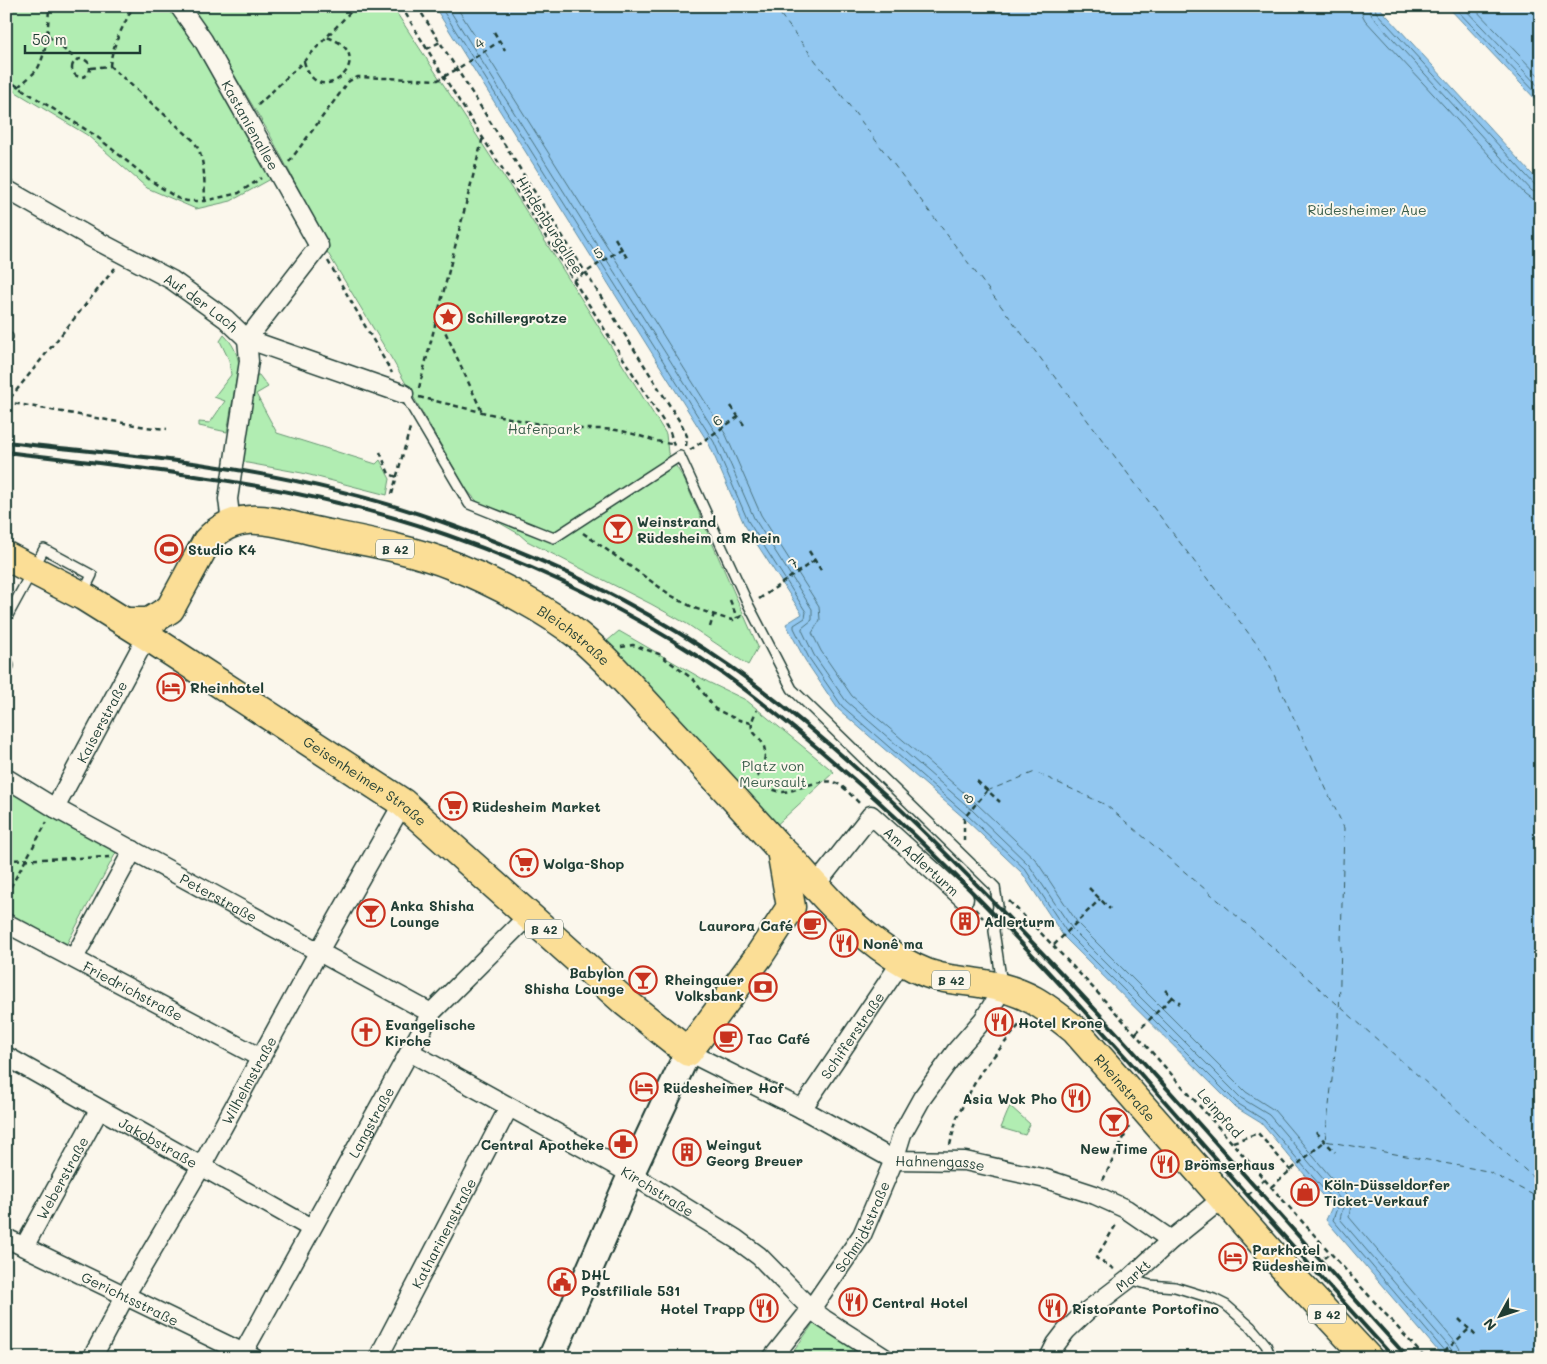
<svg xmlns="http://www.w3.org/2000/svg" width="1547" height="1364" font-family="Mali,sans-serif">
  <rect width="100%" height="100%" fill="#fbf7ec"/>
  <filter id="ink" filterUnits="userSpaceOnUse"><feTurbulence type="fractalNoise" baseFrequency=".02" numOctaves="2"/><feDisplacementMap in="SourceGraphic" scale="10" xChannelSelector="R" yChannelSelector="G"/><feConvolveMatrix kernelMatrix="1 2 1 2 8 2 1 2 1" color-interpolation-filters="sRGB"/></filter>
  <g filter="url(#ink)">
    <!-- green -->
    <path fill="#b1edb2" stroke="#689573" d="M6,6H392L521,203L666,434L668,453L684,479L758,647L748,665L687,624L651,604L527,541L519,534L493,519L466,489L393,361L326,250L299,190L269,133L214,41L199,53L271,179L231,201L196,209L147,188L87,135L6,86Z
      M224,335C233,344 237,352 239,365L227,432L199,426V422L210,423L225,401L214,397L231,375L229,360L220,341Z
      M255,375H259L268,387L256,394L277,433L376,464L380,460L390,479L387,495L302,473L242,462Z
      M619,631L708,682L746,700L834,772L771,830L606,642Z
      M6,789L118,849L65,947L6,916Z
      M1010,1106L1030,1124L1025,1135L1001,1128Z
      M815,1324L851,1344L854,1352L850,1358L834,1354L824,1358H789L812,1325Z"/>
    <!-- water -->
    <path fill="#92c7f0" stroke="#6490a5" d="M434,6H1378L1541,184V1358H1444L1326,1220L1332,1207L1261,1123L1235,1107L1064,937L1022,873L964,818L838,709L805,660L786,624L802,614L744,524L709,444Z
      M1447,6H1541V105Z"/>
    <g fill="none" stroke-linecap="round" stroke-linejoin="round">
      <!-- shore -->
      <path stroke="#4d747f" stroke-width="1" d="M440,6L714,442L748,521L806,612L805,618L794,625V628L809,658L842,706L967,815L1025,869L1068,934L1237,1103L1264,1120L1336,1204L1337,1208L1333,1220L1446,1353L1448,1358
        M447,6L719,438L754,518L812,609V620L802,628V630L814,655L846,701L972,810L1029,865L1073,930L1241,1098L1269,1115L1341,1200L1343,1207L1340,1219L1451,1349L1454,1358
        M456,6L726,435L761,515L819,606L820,620L812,633L821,651L852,696L977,804L1035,859L1079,925L1246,1092L1274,1110L1346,1195L1351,1205L1349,1217L1457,1344L1461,1351V1358
        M1361,6L1362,14L1365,20L1525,194L1532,199L1541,201
        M1368,6L1372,16L1509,166L1532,191L1541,193
        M1375,6L1376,12L1514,162L1535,185L1541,187
        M1453,6L1541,98
        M1462,6L1541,89
        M1472,6L1541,78"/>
      <!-- ferry -->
      <path stroke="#36595a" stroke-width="1" stroke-dasharray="6 5" stroke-linecap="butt" d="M774,6L1265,655L1344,828L1339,1018L1325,1141L1487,1171L1541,1199
        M987,791L1035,772L1106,805L1252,929L1541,1184"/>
      <!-- lane casing -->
      <g stroke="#1f3d34" stroke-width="12">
        <path id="lane" d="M6,204L14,193
          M6,335L8,337
          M404,394L469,504L554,538L680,456L749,606L792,689L995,887L998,906L994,931L1002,984
          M6,619L44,549L92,575L83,593
          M6,657L9,666
          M1129,1279L1150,1285L1175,1287L1214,1299L1226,1305L1251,1327L1266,1345L1271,1358"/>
      </g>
      <!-- street casing -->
      <g stroke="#1f3d34" stroke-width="21">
        <g id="street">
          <path id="s1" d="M179,6L203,40L319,246L247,339L249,361L228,499L231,523"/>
          <path id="s2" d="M6,189L90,237L172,280L226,319L247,339L404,394"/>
          <path id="s3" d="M6,778L55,808L431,1013"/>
          <path id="s4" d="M55,808L147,636"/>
          <path id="s5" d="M815,886L871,815L964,899"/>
          <path id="s6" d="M6,923L261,1058"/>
          <path d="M74,958L133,850"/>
          <path id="s7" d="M410,1052L631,1174L736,1239L759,1256L811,1309L824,1319L885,1358"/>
          <path id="s8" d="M688,1052L802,1109L894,1160L965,1161L1046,1179L1095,1195L1126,1209L1171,1240"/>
          <path id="s9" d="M6,1056L311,1228"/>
          <path id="s10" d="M802,1109L902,961"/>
          <path id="s11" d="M6,1238L254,1358"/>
          <path id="s12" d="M24,1247L99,1110"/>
          <path id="s13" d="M243,1353L431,1013L529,915"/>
          <path id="s14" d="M92,1358L125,1296L201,1167L319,951L403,803"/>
          <path id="s15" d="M378,1358L509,1107"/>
          <path id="s16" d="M772,1358L811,1309L862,1235L894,1160L902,1134L922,1098L956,1051L983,1020L1003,988"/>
          <path id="s17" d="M1049,1358L1056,1344L1066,1331L1087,1311L1129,1279L1171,1240L1223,1198"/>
        </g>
      </g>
      <!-- secondary casing -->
      <g stroke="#1f3d34" stroke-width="29">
        <path id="secondary" d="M551,1358L631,1174L688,1052"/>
      </g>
      <!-- primary casing -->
      <g stroke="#1f3d34" stroke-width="31">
        <g id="primary">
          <path id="s18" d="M6,556L83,596L147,636L403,803L625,1002L688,1052L759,956L791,907L781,850"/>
          <path id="s19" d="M125,622H149L170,609L207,541C239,505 279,524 319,532C364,541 411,549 454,566C494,582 546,609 579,636C607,659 631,687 656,714C698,759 740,804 781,850C795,862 805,876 818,889C845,919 878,950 915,968C941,981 957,979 985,984C1026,991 1044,1005 1075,1030L1286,1270L1368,1358"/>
        </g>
      </g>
      <!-- path -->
      <path stroke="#1f3d34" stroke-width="2.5" stroke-dasharray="5 4" stroke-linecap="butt" d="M401,6L444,77L670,432L674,446
        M417,6L682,425L687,436L686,446
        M494,32L505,50
        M48,36L77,60
        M427,49L440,42
        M72 68a9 9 0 1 1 18 0a9 9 0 1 1-18 0Z
        M304,61C317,116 385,54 326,37
        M110,66C112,44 124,26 133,6
        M91,68L110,66L193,140C206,158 204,180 205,201
        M6,79L96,136L150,180L177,198L187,201H205L239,193L261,178
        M18,87C25,81 33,75 38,68C48,49 48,27 49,6
        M258,105L304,61L356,6
        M289,162L349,81L358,77L438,80L457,69L500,41
        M615,238L627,258
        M328,261L392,373
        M115,268L7,402L146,427L167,429
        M573,281L621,249
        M438,316L482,412
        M419,388L483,137
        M419,397C468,409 517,421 566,428C583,430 600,428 616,430C636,433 653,442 672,444
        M731,406L746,428
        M690,450L738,417
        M380,452L389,474L397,477
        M392,494L410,428
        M583,533L672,596L694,608L727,619L733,620L742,616
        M809,551L821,570
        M759,599L815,560
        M730,600L737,618
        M710,627L714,614
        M621,647L633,645L659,654L694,680L715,709L736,719L751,723
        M977,781L1000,802
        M756,786C756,774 766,764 765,752C763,731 742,737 757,710
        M756,787C768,785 772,791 783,792C789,792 796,789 802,787C835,777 836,779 860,804
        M964,841V818L987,791
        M6,860L110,857
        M1089,888L1110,909
        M6,895L47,822
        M1009,901C1102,993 1186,1091 1273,1189C1323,1245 1374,1301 1425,1358
        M975,909L983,918
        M1054,945L1100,899
        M1165,990L1180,1004
        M1136,1033L1172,997
        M1316,1132L1335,1152
        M1233,1142L1258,1133L1291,1171
        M950,1145L957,1117L980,1073L1025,1018
        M1103,1180L1130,1125
        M1271,1187L1325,1141
        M1248,1195L1264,1180
        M1324,1258L1330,1253
        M1114,1269L1096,1258L1117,1223
        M1459,1319L1477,1337
        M1438,1358L1469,1329"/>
      <!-- lane -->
      <use href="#lane" stroke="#fbf7ec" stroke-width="9"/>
      <!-- street -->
      <use href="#street" stroke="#fbf7ec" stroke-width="18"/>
      <!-- secondary -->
      <use href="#secondary" stroke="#fbf7ec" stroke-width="25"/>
      <!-- primary -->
      <use href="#primary" stroke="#fbde96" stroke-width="28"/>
      <!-- rail -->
      <path stroke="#1f3d34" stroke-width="4" d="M6,442C73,450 140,455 206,465C288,477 374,497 451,525C550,560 645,607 731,667C840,745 935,840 1027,937C1158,1074 1281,1218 1408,1358
        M6,452C155,470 304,484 447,535C544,569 639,615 724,674C778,713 828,756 877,800C984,898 1080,1005 1175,1113C1247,1195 1320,1277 1394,1358"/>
    </g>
  </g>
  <!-- icons -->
  <defs>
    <g id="sight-ring" transform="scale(1.4375)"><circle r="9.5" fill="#fbf7ec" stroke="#c8321e" stroke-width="1.5"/><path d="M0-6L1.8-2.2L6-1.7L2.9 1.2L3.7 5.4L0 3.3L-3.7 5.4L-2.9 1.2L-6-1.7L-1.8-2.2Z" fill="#c8321e"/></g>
    <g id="bar-ring" transform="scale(1.4375)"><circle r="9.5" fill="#fbf7ec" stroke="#c8321e" stroke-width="1.5"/><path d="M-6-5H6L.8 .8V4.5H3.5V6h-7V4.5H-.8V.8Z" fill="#c8321e"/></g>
    <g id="stadium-ring" transform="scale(1.4375)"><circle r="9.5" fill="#fbf7ec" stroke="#c8321e" stroke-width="1.5"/><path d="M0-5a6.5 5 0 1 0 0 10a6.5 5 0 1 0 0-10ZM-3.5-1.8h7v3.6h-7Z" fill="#c8321e"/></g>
    <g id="hotel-ring" transform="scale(1.4375)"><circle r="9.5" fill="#fbf7ec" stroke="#c8321e" stroke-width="1.5"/><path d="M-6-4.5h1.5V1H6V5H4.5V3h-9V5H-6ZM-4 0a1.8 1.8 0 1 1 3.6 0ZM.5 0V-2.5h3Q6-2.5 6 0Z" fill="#c8321e"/></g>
    <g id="supermarket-ring" transform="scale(1.4375)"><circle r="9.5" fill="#fbf7ec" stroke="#c8321e" stroke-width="1.5"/><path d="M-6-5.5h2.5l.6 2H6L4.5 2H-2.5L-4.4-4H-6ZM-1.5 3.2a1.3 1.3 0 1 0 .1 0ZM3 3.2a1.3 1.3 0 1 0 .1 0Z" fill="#c8321e"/></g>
    <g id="building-ring" transform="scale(1.4375)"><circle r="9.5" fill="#fbf7ec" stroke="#c8321e" stroke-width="1.5"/><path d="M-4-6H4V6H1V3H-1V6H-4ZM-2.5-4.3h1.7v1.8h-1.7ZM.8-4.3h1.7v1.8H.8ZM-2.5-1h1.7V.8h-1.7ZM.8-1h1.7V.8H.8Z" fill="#c8321e"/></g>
    <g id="cafe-ring" transform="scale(1.4375)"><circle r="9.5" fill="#fbf7ec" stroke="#c8321e" stroke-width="1.5"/><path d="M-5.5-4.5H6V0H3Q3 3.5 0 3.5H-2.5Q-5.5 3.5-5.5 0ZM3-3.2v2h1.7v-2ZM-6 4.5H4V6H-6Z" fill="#c8321e"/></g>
    <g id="restaurant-ring" transform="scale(1.4375)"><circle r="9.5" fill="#fbf7ec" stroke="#c8321e" stroke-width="1.5"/><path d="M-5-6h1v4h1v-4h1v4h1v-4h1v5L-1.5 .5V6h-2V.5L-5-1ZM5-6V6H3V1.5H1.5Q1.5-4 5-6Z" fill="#c8321e"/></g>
    <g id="bank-ring" transform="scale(1.4375)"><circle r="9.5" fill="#fbf7ec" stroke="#c8321e" stroke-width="1.5"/><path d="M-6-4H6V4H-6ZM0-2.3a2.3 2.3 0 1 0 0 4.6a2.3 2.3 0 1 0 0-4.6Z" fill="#c8321e"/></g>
    <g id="church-ring" transform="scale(1.4375)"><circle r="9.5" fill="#fbf7ec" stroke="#c8321e" stroke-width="1.5"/><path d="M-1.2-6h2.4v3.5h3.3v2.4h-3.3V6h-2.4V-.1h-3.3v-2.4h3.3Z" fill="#c8321e"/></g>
    <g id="pharmacy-ring" transform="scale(1.4375)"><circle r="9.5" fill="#fbf7ec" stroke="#c8321e" stroke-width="1.5"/><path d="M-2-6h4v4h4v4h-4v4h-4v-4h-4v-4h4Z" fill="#c8321e"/></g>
    <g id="shop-ring" transform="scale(1.4375)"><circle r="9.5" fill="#fbf7ec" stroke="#c8321e" stroke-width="1.5"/><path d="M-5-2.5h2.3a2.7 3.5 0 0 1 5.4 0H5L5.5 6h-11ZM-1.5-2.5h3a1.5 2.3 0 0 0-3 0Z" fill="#c8321e"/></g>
    <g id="civic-ring" transform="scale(1.4375)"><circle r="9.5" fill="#fbf7ec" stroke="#c8321e" stroke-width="1.5"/><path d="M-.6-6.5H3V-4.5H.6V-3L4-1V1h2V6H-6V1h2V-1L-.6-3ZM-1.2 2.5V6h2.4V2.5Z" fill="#c8321e"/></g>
  </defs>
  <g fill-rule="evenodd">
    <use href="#sight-ring" x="448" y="317"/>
    <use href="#bar-ring" x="618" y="529"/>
    <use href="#stadium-ring" x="169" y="549"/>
    <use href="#hotel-ring" x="171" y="687"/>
    <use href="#supermarket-ring" x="453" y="806"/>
    <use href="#supermarket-ring" x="524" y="863"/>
    <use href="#bar-ring" x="371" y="913"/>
    <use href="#building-ring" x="965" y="921"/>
    <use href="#cafe-ring" x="812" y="925"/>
    <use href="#restaurant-ring" x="844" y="943"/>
    <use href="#bar-ring" x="643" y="980"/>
    <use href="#bank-ring" x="763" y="987"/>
    <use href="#restaurant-ring" x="999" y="1022"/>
    <use href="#church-ring" x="366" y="1032"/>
    <use href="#cafe-ring" x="728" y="1038"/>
    <use href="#hotel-ring" x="644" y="1087"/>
    <use href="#restaurant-ring" x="1076" y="1098"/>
    <use href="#bar-ring" x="1114" y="1122"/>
    <use href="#pharmacy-ring" x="623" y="1144"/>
    <use href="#building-ring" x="687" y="1152"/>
    <use href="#restaurant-ring" x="1165" y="1164"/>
    <use href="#shop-ring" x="1305" y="1192"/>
    <use href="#hotel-ring" x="1233" y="1257"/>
    <use href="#civic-ring" x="562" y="1282"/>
    <use href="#restaurant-ring" x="853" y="1302"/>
    <use href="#restaurant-ring" x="764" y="1308"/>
    <use href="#restaurant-ring" x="1053" y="1308"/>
  </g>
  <g text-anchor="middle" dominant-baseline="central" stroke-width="4" stroke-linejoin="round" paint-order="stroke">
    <!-- shield labels -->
    <g fill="#fbf7ec" stroke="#61756b" stroke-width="1">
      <rect x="376" y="539.5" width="38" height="19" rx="4"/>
      <rect x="525" y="919.5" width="38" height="19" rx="4"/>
      <rect x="932" y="970.5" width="38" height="19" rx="4"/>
      <rect x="1308" y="1304.5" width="38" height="19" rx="4"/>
    </g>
    <g font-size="12" font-weight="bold" fill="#1f3d34">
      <text x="395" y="549">B 42</text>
      <text x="544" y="929">B 42</text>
      <text x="951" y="980">B 42</text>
      <text x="1327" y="1314">B 42</text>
    </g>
    <!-- street labels -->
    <g font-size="14" fill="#1f3d34" stroke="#fbf7ec">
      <text transform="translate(479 43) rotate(-34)">4</text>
      <text stroke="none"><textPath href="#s1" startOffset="139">Kastanienallee</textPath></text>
      <text transform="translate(550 225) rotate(58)">Hindenburgallee</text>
      <text transform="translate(598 253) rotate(-33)">5</text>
      <text stroke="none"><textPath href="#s2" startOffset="226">Auf der Lach</textPath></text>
      <text transform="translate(717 420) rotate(-35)">6</text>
      <text transform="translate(793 563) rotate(-35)">7</text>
      <text stroke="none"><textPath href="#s19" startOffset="524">Bleichstraße</textPath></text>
      <text stroke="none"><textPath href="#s4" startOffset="98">Kaiserstraße</textPath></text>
      <text stroke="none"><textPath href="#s18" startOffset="424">Geisenheimer Straße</textPath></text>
      <text transform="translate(968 798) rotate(-51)">8</text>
      <text stroke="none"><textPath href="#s5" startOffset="159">Am Adlerturm</textPath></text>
      <text stroke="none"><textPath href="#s3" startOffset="244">Peterstraße</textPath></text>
      <text stroke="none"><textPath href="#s6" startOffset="144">Friedrichstraße</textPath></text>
      <text stroke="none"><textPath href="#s10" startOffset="89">Schifferstraße</textPath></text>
      <text stroke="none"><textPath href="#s14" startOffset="319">Wilhelmstraße</textPath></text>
      <text stroke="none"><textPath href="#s19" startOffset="1254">Rheinstraße</textPath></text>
      <text transform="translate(1220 1113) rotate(49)">Leinpfad</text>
      <text stroke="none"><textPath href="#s13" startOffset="264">Langstraße</textPath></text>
      <text stroke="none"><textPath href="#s9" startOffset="175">Jakobstraße</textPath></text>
      <text stroke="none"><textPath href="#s8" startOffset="279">Hahnengasse</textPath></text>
      <text stroke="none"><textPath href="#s12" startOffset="79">Weberstraße</textPath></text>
      <text stroke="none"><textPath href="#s7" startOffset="284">Kirchstraße</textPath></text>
      <text stroke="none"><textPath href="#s16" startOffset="160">Schmidtstraße</textPath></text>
      <text stroke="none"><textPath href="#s15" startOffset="141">Katharinenstraße</textPath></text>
      <text stroke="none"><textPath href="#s17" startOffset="119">Markt</textPath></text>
      <text stroke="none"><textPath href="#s11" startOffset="138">Gerichtsstraße</textPath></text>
    </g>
    <!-- park labels -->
    <g font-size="14" fill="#3c604d" stroke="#fbf7ec">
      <text x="1367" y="209">Rüdesheimer Aue</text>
      <text x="544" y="428">Hafenpark</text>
      <text x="773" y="765">Platz von<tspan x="773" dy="16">Meursault</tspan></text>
    </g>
    <!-- poi labels -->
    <g font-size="14" font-weight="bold" fill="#1f3d34" stroke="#fbf7ec" text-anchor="start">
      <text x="467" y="317">Schillergrotze</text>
      <text x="637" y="521">Weinstrand<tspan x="637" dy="16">Rüdesheim am Rhein</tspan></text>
      <text x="188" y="549">Studio K4</text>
      <text x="190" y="687">Rheinhotel</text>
      <text x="472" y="806">Rüdesheim Market</text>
      <text x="543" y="863">Wolga-Shop</text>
      <text x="390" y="905">Anka Shisha<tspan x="390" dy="16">Lounge</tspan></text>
      <text x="984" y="921">Adlerturm</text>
      <text x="793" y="925" text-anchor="end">Laurora Café</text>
      <text x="863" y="943">Nonê ma</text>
      <text x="624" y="972" text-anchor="end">Babylon<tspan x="624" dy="16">Shisha Lounge</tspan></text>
      <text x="744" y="979" text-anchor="end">Rheingauer<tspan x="744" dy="16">Volksbank</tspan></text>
      <text x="1018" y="1022">Hotel Krone</text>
      <text x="385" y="1024">Evangelische<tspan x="385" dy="16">Kirche</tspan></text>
      <text x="747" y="1038">Tac Café</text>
      <text x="663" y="1087">Rüdesheimer Hof</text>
      <text x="1057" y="1098" text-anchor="end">Asia Wok Pho</text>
      <text x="604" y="1144" text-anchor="end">Central Apotheke</text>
      <text x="706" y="1144">Weingut<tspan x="706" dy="16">Georg Breuer</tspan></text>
      <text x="1114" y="1148" text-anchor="middle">New Time</text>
      <text x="1184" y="1164">Brömserhaus</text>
      <text x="1324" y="1184">Köln-Düsseldorfer<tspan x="1324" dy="16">Ticket-Verkauf</tspan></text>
      <text x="1252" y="1249">Parkhotel<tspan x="1252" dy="16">Rüdesheim</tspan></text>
      <text x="581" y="1274">DHL<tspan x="581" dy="16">Postfiliale 531</tspan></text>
      <text x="872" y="1302">Central Hotel</text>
      <text x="745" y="1308" text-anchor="end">Hotel Trapp</text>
      <text x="1072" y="1308">Ristorante Portofino</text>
    </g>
  </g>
  <!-- margin -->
  <rect width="1547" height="1364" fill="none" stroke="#fbf7ec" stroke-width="25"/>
  <rect x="12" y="12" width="1522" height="1339" fill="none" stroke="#1f3d34" stroke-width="2" filter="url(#ink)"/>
  <!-- north arrow -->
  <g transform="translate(1500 1316) rotate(230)" stroke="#fbf7ec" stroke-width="4" paint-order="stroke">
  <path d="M0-4L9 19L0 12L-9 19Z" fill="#1f3d34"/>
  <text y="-8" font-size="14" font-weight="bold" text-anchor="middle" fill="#1f3d34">N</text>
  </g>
  <!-- scale -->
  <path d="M25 45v8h115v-8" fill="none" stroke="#1f3d34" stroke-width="2.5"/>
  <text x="32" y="45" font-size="15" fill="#1f3d34" stroke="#fbf7ec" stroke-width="4" paint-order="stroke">50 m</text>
</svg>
